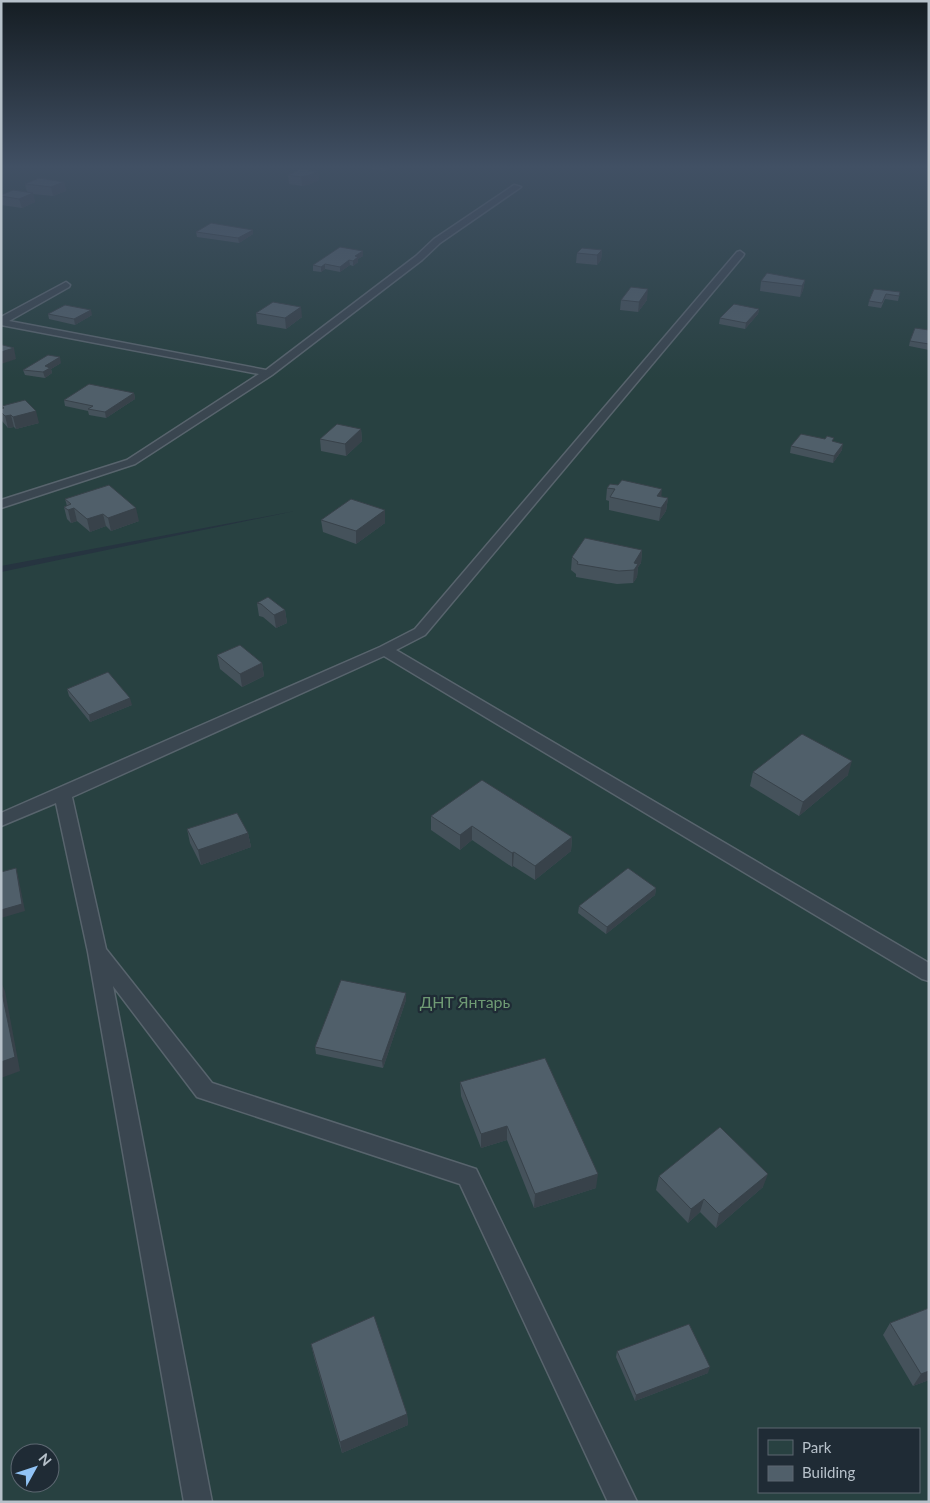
<svg xmlns="http://www.w3.org/2000/svg" width="930" height="1503" font-family="Lato,sans-serif">
  <rect width="100%" height="100%" fill="#263440"/>
  <!-- green -->
  <path fill="#284141" fill-rule="evenodd" d="M1,168H929V1502H1V572L295,511L1,566ZM759,1429H919V1492H759ZM20,1453H50V1483H20Z"/>
  <g fill="none" stroke-linecap="round" stroke-linejoin="round">
    <!-- service casing -->
    <g stroke="#58646d" stroke-width="3">
      <path id="service" d="M514,185L521,187L440,243L422,260L272,375L135,464L1,508V500L127,460L259,374L1,325V317L66,282L70,285L69,287L9,321L266,370L416,256L434,239Z
        M740,251L744,254L743,256L425,635L396,650L929,963V981L922,979L384,656L72,797L106,949L212,1083L476,1169L637,1502H608L460,1184L197,1097L113,986L212,1502H184L88,952L56,803L1,826V813L380,647L415,629L737,252Z"/>
    </g>
    <!-- service -->
    <use href="#service" fill="#3a4650" fill-rule="evenodd"/>
  </g>
  <!-- wall -->
  <path fill="#45525b" d="M367,168H389L385,171Z
    M318,171L319,180L310,184L302,186L289,184L288,175Z
    M64,182L66,191L53,196L33,194L35,202L22,208L1,205V195L27,192L25,184Z
    M253,230V234L239,243L197,237L196,232Z
    M602,250L601,260L597,265L576,263L577,253Z
    M363,251V256L358,259V262L353,266L350,265L340,272L325,269L321,272L313,271V265Z
    M805,280L803,290L800,297L760,291L761,281Z
    M874,289L900,292L898,301L885,299L881,308L868,306L869,301Z
    M621,300H647L638,312L620,310Z
    M759,309L758,314L745,329L719,324L720,318Z
    M256,313L302,317L286,329L257,324Z
    M48,314L92,315L75,325L49,319Z
    M929,330V350L909,346L910,341Z
    M61,363L51,369L52,373L45,378L25,375L23,370Z
    M134,393L135,399L106,418L89,415L88,411L65,406L64,400Z
    M2,406L39,423L16,429L14,427L8,428L2,421L1,418V409L3,408Z
    M361,429L362,441L346,456L321,451L320,439Z
    M833,441L842,450L833,463L790,453L791,446Z
    M607,488L668,498L666,511L659,521L609,510V501L606,500Z
    M65,499L139,521L111,531L106,526L90,532L77,521L71,523L67,519L64,507L67,506Z
    M321,520L385,523L356,544L323,532Z
    M642,550L641,563L638,567L637,577L633,583L617,584L576,577V574L571,570L572,557Z
    M257,603L285,610L287,623L276,628L263,617L259,616Z
    M217,655L262,663L264,676L242,687L220,669Z
    M67,689L132,705L90,722L69,696Z
    M753,772L848,775L799,816L750,786Z
    M431,816L572,837L571,851L535,880L513,866L512,867L472,840L460,850L431,830Z
    M187,829L248,833L251,847L201,865L190,843Z
    M656,888L655,895L606,934L578,913L579,906Z
    M406,993V1000L383,1068L316,1054L315,1047Z
    M460,1082L596,1188L534,1208L507,1140L481,1148L461,1096Z
    M659,1176L763,1187L716,1228L700,1212L688,1223L656,1190Z
    M929,1308V1380L913,1386L883,1335L890,1323Z
    M311,1344L407,1414L408,1425L342,1453L314,1357Z
    M617,1351L708,1373L635,1401L616,1357Z"/>
  <!-- shaded-wall -->
  <path fill="#38424a" d="M318,171L319,180L310,184L302,186L301,177Z
    M64,182L66,191L53,196L51,187Z
    M33,193L35,202L22,208L19,199Z
    M253,230V234L239,243L238,238Z
    M602,250L601,260L597,265V255Z
    M363,251V256L358,259V262L353,266V261L355,256Z
    M349,260L350,265L340,272V267Z
    M325,264V269L321,272V267Z
    M805,280L803,290L800,297L802,286Z
    M648,289L647,300L638,312L639,302Z
    M301,307L302,317L286,329L285,318Z
    M759,309L758,314L745,329L746,323Z
    M91,310L92,315L75,325L74,319Z
    M14,348L16,359L1,364V352Z
    M60,357L61,363L51,369L52,373L45,378L43,372L45,366Z
    M134,393L135,399L106,418L105,412Z
    M36,411L39,423L16,429L13,417Z
    M11,415L14,427L8,428L5,416Z
    M361,429L362,441L346,456L345,444Z
    M843,444L842,450L833,463L834,456Z
    M662,489L661,501L657,496Z
    M668,498L666,511L659,521L661,508Z
    M74,508L77,521L71,523L68,510Z
    M136,508L139,521L111,531L108,518Z
    M385,510V523L356,544V531Z
    M103,514L106,526L90,532L87,519Z
    M642,550L641,563L638,567L637,577L633,583L634,570V563Z
    M285,610L287,623L276,628L274,615Z
    M262,663L264,676L242,687L240,674Z
    M130,698L132,705L90,722L89,715Z
    M852,761L848,775L799,816L803,802Z
    M472,826V840L460,850V835Z
    M248,833L251,847L201,865L198,850Z
    M572,837L571,851L535,880V866Z
    M514,852L513,866L512,867V853Z
    M16,868L18,876L25,911L1,918V910Z
    M656,888L655,895L606,934L607,927Z
    M1,982L5,991L20,1071L1,1078Z
    M406,993V1000L383,1068L382,1061Z
    M507,1126V1140L481,1148V1134Z
    M598,1174L596,1188L534,1208L535,1194Z
    M768,1174L763,1187L716,1228L719,1214Z
    M704,1199L700,1212L688,1223L691,1209Z
    M710,1367L708,1373L635,1401L636,1395Z
    M929,1371V1380L913,1386L921,1374Z
    M407,1414L408,1425L342,1453L340,1442Z"/>
  <!-- building -->
  <path fill="#505f6a" stroke="#38424a" d="M300,169L318,171L310,175L301,177L288,175Z
    M39,178L64,182L51,187L25,184Z
    M13,190L33,193L19,199L1,196V195Z
    M211,223L253,230L238,238L196,232Z
    M340,247L363,251L355,256L358,257L353,261L349,260L340,267L325,264L321,267L313,265Z
    M582,248L602,250L597,255L577,253Z
    M767,273L805,280L802,286L761,281Z
    M631,287L648,289L639,302L621,300Z
    M874,289L900,292L899,296L886,294L882,303L869,301Z
    M273,302L301,307L285,318L256,313Z
    M734,304L759,309L746,323L720,318Z
    M65,305L91,310L74,319L48,314Z
    M915,328L929,330V344L910,341Z
    M1,345H3L14,348L1,352Z
    M48,355L60,357L45,366L50,368L43,372L23,370Z
    M89,384L134,393L105,412L88,409L93,406L64,400Z
    M25,400L36,411L13,417L11,415L5,416L1,412V409L4,408L2,406Z
    M337,424L361,429L345,444L320,439Z
    M801,434L825,439L827,436L834,438L832,441L843,444L834,456L791,446Z
    M622,480L662,489L657,496L668,498L661,508L610,497L615,489L607,488L610,484L618,485Z
    M109,485L136,508L108,518L103,514L87,519L74,508L68,510L64,507L71,504L65,499Z
    M351,499L385,510L356,531L321,520Z
    M585,538L642,550L634,563L638,564L634,570L619,571L577,564L578,562L572,557Z
    M268,597L285,610L274,615L261,604L257,603Z
    M240,645L262,663L240,674L217,655Z
    M108,672L130,698L89,715L67,689Z
    M802,734L852,761L803,802L753,772Z
    M482,780L572,837L535,866L514,852L512,853L472,826L460,835L431,816Z
    M237,813L248,833L198,850L187,829Z
    M16,868L22,904L1,910V872Z
    M628,868L656,888L607,927L579,906Z
    M341,980L406,993L382,1061L315,1047Z
    M1,988L15,1057L1,1062Z
    M545,1058L598,1174L535,1194L507,1126L481,1134L460,1082Z
    M720,1127L768,1174L719,1214L704,1199L691,1209L659,1176Z
    M929,1308V1371L921,1374L890,1323Z
    M374,1316L407,1414L340,1442L311,1344Z
    M689,1324L710,1367L636,1395L617,1351Z"/>
  <!-- sky -->
  <linearGradient id="sky" x2="0" y2="1"><stop stop-color="#151d23"/><stop offset="0.44" stop-color="#415064"/><stop offset="1" stop-color="#415064" stop-opacity="0"/></linearGradient>
  <rect width="930" height="379" fill="url(#sky)"/>
  <g text-anchor="middle" dominant-baseline="central" stroke-width="4.5" stroke-linejoin="round" paint-order="stroke">
    <!-- near-park labels -->
    <g font-size="16" fill="#6f9a74" stroke="#1f2b35">
      <text x="465" y="1001">ДНТ Янтарь</text>
    </g>
  </g>
  <!-- border -->
  <rect width="930" height="1503" fill="none" stroke="#b7c1ca" stroke-width="5"/>
  <!-- legend -->
  <rect x="758" y="1428" width="162" height="65" fill="#1f2b35" stroke="#5c6771"/>
  <rect x="768" y="1440" width="25" height="15" fill="#284141" stroke="#5c6771"/>
  <text x="802" y="1453" font-size="15" fill="#b7c1ca">Park</text>
  <rect x="768" y="1466" width="25" height="15" fill="#505f6a" stroke="#5c6771"/>
  <text x="802" y="1478" font-size="15" fill="#b7c1ca">Building</text>
  <!-- north arrow -->
  <g transform="translate(35 1468) rotate(50)"><circle r="24" fill="#1f2b35" stroke="#5c6771"/>
  <path d="M0-4L9 19L0 12L-9 19Z" fill="#91c3f5"/>
  <text y="-8" font-size="14" font-weight="bold" text-anchor="middle" fill="#b7c1ca">N</text>
  </g>
</svg>
